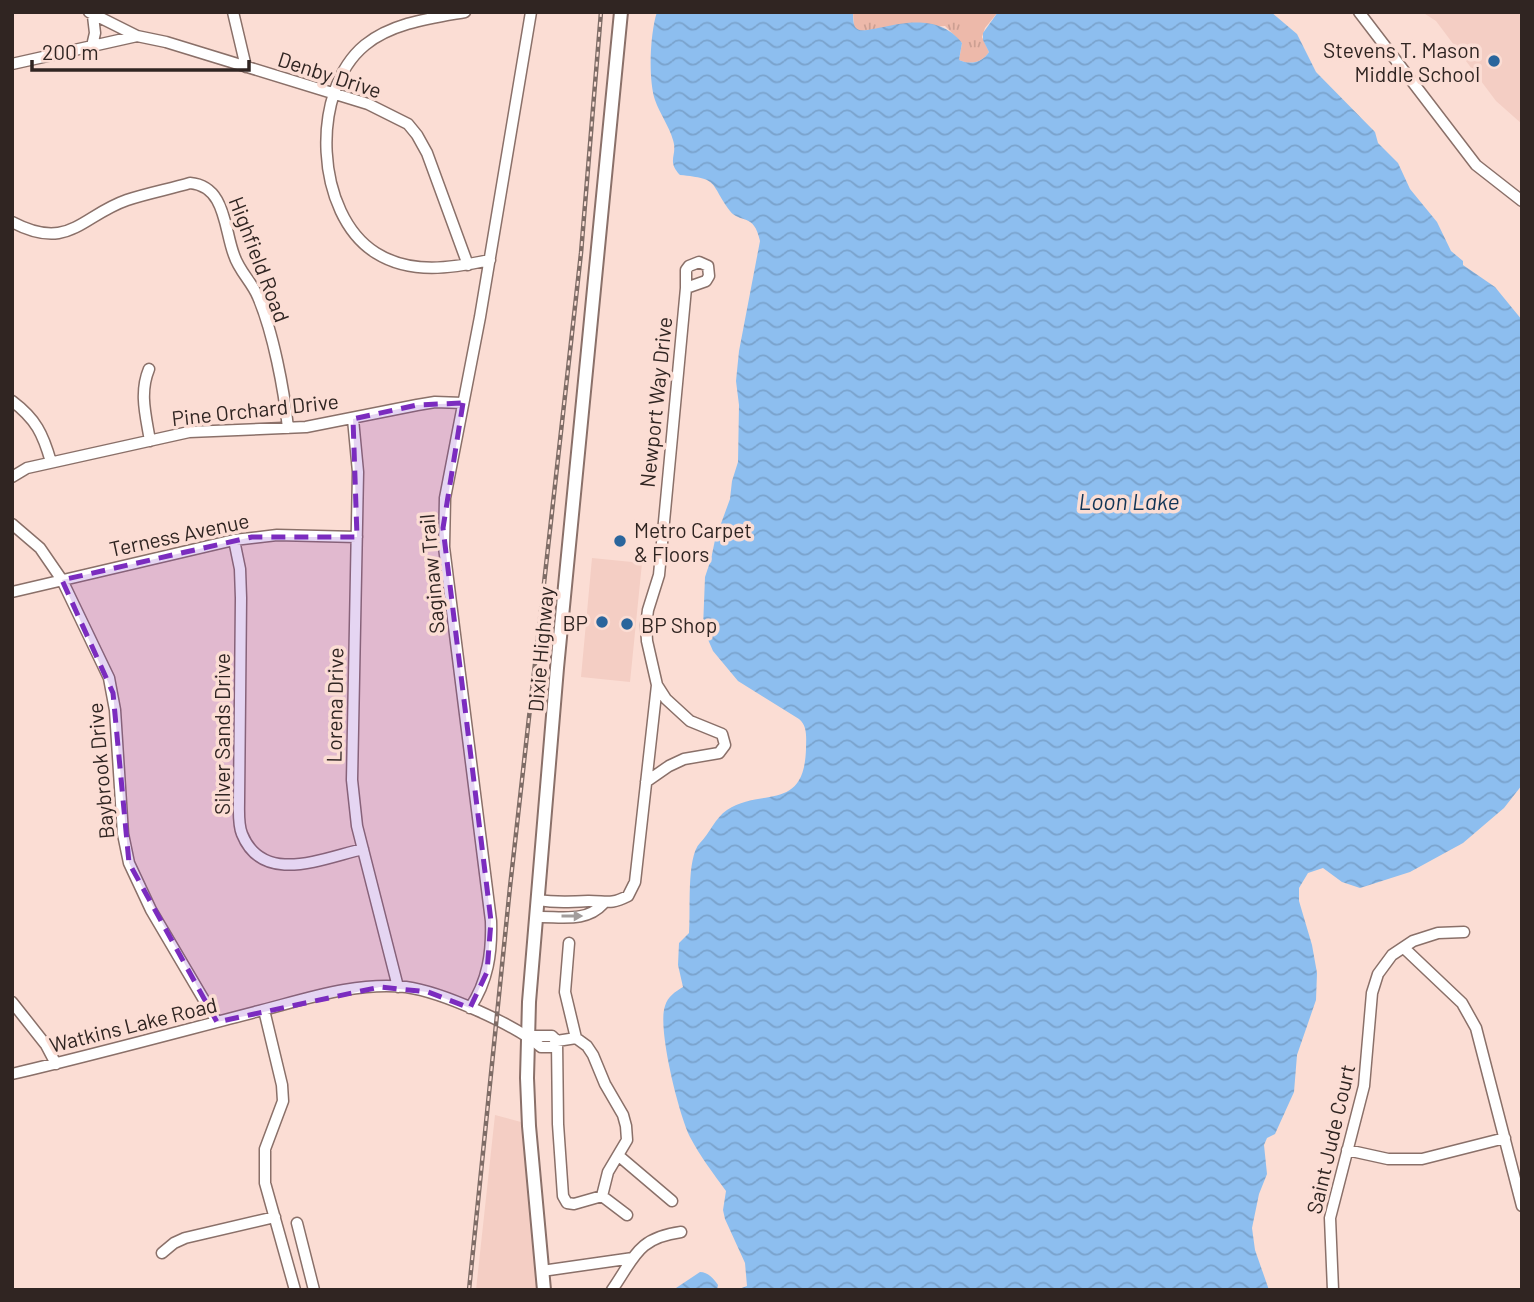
<svg xmlns="http://www.w3.org/2000/svg" width="1534" height="1302" font-family="Barlow,sans-serif">
  <defs>
    <pattern id="park-tufts" width="24" height="20" patternUnits="userSpaceOnUse" patternTransform="scale(1.75)"><rect width="24" height="20" fill="#edb9aa"/><path d="M3 7l-1-3M5 7V3M7 7l1-3M15 17l-1-3M17 17v-4M19 17l1-3" fill="none" stroke="#cc9f92"/></pattern>
    <pattern id="water-waves" width="16" height="10" patternUnits="userSpaceOnUse" patternTransform="scale(1.75)"><rect width="16" height="10" fill="#8dbeef"/><path d="M0 5q4-4 8 0t8 0" fill="none" stroke="#7aa3cd"/></pattern>
  </defs>
  <rect width="100%" height="100%" fill="#fbddd4"/>
  <!-- built -->
  <path fill="#f4cec4" d="M1422,12H1522V124L1496,101L1436,21Z
    M592,558L642,563L630,682L581,677Z
    M495,1115L521,1122L537,1290H476Z"/>
  <!-- park -->
  <path fill="url(#park-tufts)" d="M853,12H998L985,28L982,37L989,52C982,63 970,65 959,60L962,43L945,26L858,31L854,27Z"/>
  <!-- water -->
  <path fill="url(#water-waves)" d="M657,12H853C853,17 853,25 856,28C865,40 929,0 962,43L959,60C970,65 982,63 989,52L983,40V33L998,12H1271L1297,34L1316,72L1375,132L1378,143L1398,163L1410,189L1437,222L1451,251L1463,261V265L1495,287L1522,320V785L1504,808L1463,843L1410,872L1360,888L1342,882L1323,868L1308,873L1299,888V901L1312,945L1317,973L1316,1000L1297,1055L1294,1092L1275,1134L1267,1138L1264,1145L1267,1174L1259,1194L1252,1228L1255,1250L1269,1290H736L747,1286L745,1263L725,1219L723,1210L726,1191C713,1173 700,1156 690,1137C679,1115 657,1028 665,1006C668,996 675,992 683,987L678,965L679,943L689,933C691,913 686,857 700,843C710,833 715,818 727,810C762,787 804,813 806,749C806,739 808,726 799,719L738,681L713,651L703,628L705,577L711,559L715,540L730,499L732,481L738,462L739,405L736,381L739,351L760,241C754,212 740,224 730,211C709,182 720,179 680,175C666,160 678,156 673,140C669,126 660,114 655,100C648,79 650,33 657,12Z
    M700,1272C708,1272 714,1279 718,1285L717,1290H673Z"/>
  <g fill="none" stroke-linecap="round" stroke-linejoin="round">
    <!-- minor casing -->
    <g stroke="#8a7069" stroke-width="13">
      <path id="minor" d="M89,12L137,36L166,42L368,104L408,124L417,135L427,153L468,265
        M233,12L246,67
        M465,12C431,18 392,23 365,45C309,91 315,215 376,253C411,275 452,268 490,260
        M1359,12L1476,165L1522,201
        M92,46L95,33L93,16
        M12,64L137,36
        M12,222C69,252 81,216 127,200C148,193 170,189 190,183C226,186 224,229 234,255C239,271 252,282 258,297C273,332 284,389 288,428
        M149,369C139,393 146,416 150,441
        M12,401C36,419 43,434 51,462
        M353,419L358,472L352,780L357,826L398,987
        M12,477L27,468L189,432L306,427L417,405L435,402L463,403
        M12,524L40,548L62,580L109,678L115,710L123,834L129,863L151,910L217,1022
        M234,540L240,569L241,598L239,801C239,811 238,825 242,834C263,886 323,858 363,849
        M12,592L234,540L277,535L357,537
        M646,782L669,766L684,759L719,753L725,745L722,734L690,721L666,699L657,685
        M538,900C556,903 572,902 589,901C607,901 610,905 628,896L635,882L657,685L647,641L646,625L648,610L659,575L686,288L706,281L709,276L708,266L699,262L689,266L686,270V288
        M536,917C560,916 586,923 603,904
        M569,943L565,992L576,1038L587,1046L593,1055L605,1084L623,1115L626,1126L627,1140L608,1172L602,1196
        M1404,948L1462,1003L1476,1028L1522,1206
        M12,1002L46,1045L56,1064
        M470,1008C488,981 492,953 491,921L444,547L445,498L480,317L531,12
        M264,1010L282,1085L283,1101L265,1149V1183L295,1290
        M576,1038L557,1041L558,1124L563,1196L567,1203L574,1204L602,1196
        M12,1074C93,1055 174,1033 255,1012C303,1000 356,981 406,987C442,992 514,1024 541,1047H552L557,1041L552,1036H528
        M1347,1150L1388,1159H1422L1505,1138
        M619,1156L672,1201
        M602,1196L627,1215
        M297,1223L314,1290
        M162,1253L174,1243L185,1238L275,1217
        M542,1271L633,1258
        M612,1290C635,1257 637,1238 681,1232
        M1333,1290L1330,1218L1364,1086L1372,993L1378,974L1392,955L1413,941L1438,933L1464,932"/>
    </g>
    <!-- major casing -->
    <g stroke="#8a7069" stroke-width="16">
      <path id="major" d="M544,1290L529,1126L527,1078L529,1002L557,668L621,12"/>
    </g>
    <!-- minor -->
    <use href="#minor" stroke="#fff" stroke-width="10"/>
    <!-- major -->
    <use href="#major" stroke="#fff" stroke-width="12"/>
    <!-- rail casing -->
    <g stroke="#7e6c66" stroke-width="4.5">
      <path id="rail" d="M469,1290L510,887L581,253L601,12"/>
    </g>
    <!-- rail -->
    <use href="#rail" stroke="#fbddd4" stroke-width="2" stroke-dasharray="5" stroke-linecap="butt"/>
  </g>
  <!-- one-way arrows -->
  <defs><path id="oneway-solid" d="M-6-.8H1V-3.2L6.5 0L1 3.2V.8H-6Z" transform="scale(1.75)"/></defs>
  <use fill="#a29d9c" href="#oneway-solid" transform="translate(572 916)"/>
  <!-- marked area -->
  <path fill="#7b2cbf" fill-opacity="0.2" stroke="#7b2cbf" stroke-width="5" stroke-dasharray="14 9" stroke-linejoin="round" d="M463,403L443,528L491,921L487,972L470,1008L428,992L380,987L217,1022L129,863L113,693L62,580L252,537H357L353,419L417,405Z"/>
  <!-- markers -->
  <g fill="#2a659c" stroke="#fbddd4" stroke-width="2.5">
    <circle cx="1494" cy="61" r="7"/>
    <circle cx="620" cy="541" r="7"/>
    <circle cx="602" cy="622" r="7"/>
    <circle cx="627" cy="624" r="7"/>
  </g>
  <g text-anchor="middle" dominant-baseline="central" stroke-width="7" stroke-linejoin="round" paint-order="stroke">
    <!-- poi labels -->
    <g font-size="21" fill="#302522" stroke="#fbddd4" text-anchor="end">
      <text x="1480" y="49">Stevens T. Mason<tspan x="1480" dy="24">Middle School</tspan></text>
      <text x="634" y="529" text-anchor="start">Metro Carpet<tspan x="634" dy="24">&amp; Floors</tspan></text>
      <text x="588" y="622">BP</text>
      <text x="641" y="624" text-anchor="start">BP Shop</text>
    </g>
    <!-- street labels -->
    <g font-size="21" fill="#302522" stroke="#fbddd4">
      <text transform="translate(330 74) rotate(18)">Denby Drive</text>
      <text transform="translate(260 259) rotate(69)">Highfield Road</text>
      <text transform="translate(655 402) rotate(-84)">Newport Way Drive</text>
      <text transform="translate(255 409) rotate(-6)">Pine Orchard Drive</text>
      <text transform="translate(179 534) rotate(-12)">Terness Avenue</text>
      <text transform="translate(431 574) rotate(-95)">Saginaw Trail</text>
      <text transform="translate(540 649) rotate(-85)">Dixie Highway</text>
      <text transform="translate(334 705) rotate(-89)">Lorena Drive</text>
      <text transform="translate(221 734) rotate(-90)">Silver Sands Drive</text>
      <text transform="translate(100 771) rotate(-95)">Baybrook Drive</text>
      <text transform="translate(133 1024) rotate(-14)">Watkins Lake Road</text>
      <text transform="translate(1330 1139) rotate(-77)">Saint Jude Court</text>
    </g>
    <!-- water labels -->
    <g font-size="23" font-style="italic" fill="#113455" stroke="#fbddd4">
      <text x="1129" y="501">Loon Lake</text>
    </g>
  </g>
  <!-- border -->
  <rect width="1534" height="1302" fill="none" stroke="#302522" stroke-width="28"/>
  <!-- scale -->
  <path d="M32 60v10h217v-10" fill="none" stroke="#302522" stroke-width="3.5"/>
  <text x="42" y="60" font-size="21" fill="#302522" stroke="#fbddd4" stroke-width="5" paint-order="stroke">200 m</text>
</svg>
